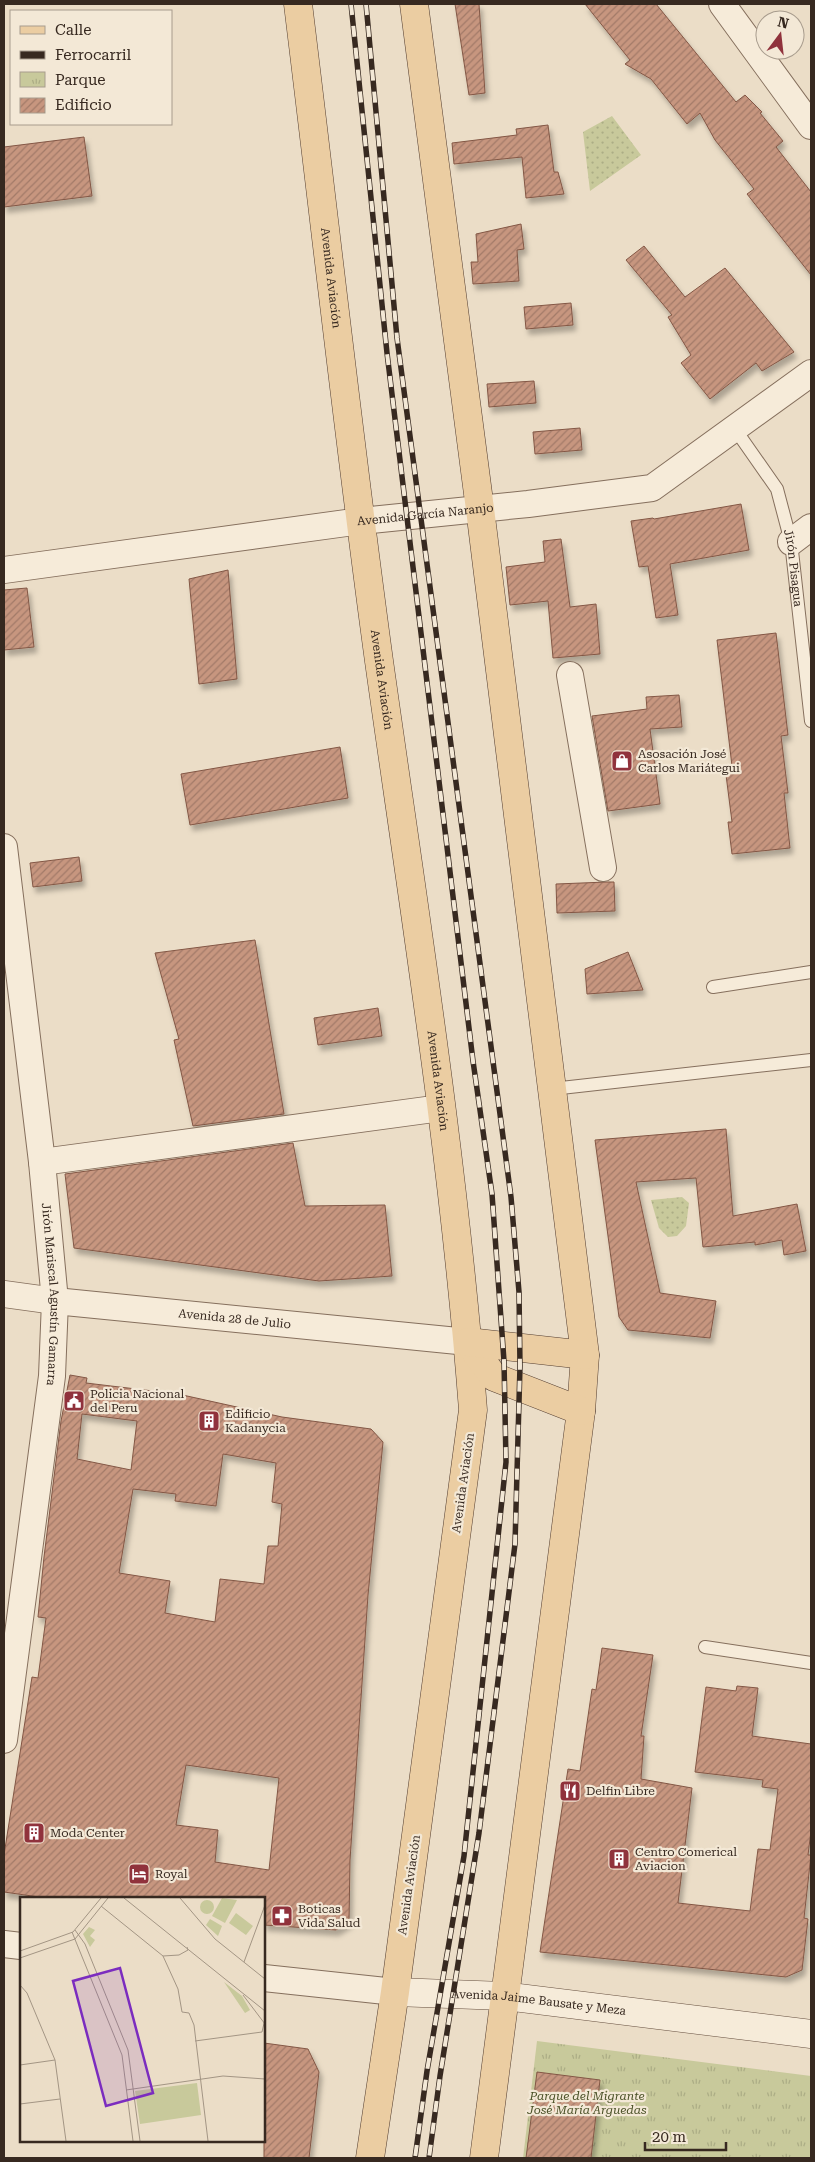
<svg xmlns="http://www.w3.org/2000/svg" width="815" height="2162" font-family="'Roboto Serif',serif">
  <defs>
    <pattern id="park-tufts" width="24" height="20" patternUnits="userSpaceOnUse" patternTransform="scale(1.25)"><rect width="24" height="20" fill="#c8c99b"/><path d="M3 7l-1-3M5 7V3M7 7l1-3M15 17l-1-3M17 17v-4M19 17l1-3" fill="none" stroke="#acad85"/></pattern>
    <pattern id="garden-dots" width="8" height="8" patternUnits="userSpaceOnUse" patternTransform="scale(1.25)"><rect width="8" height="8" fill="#c8c99b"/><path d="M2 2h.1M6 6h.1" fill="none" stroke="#acad85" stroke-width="1.8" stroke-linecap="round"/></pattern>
    <pattern id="building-hatch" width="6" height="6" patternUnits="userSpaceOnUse" patternTransform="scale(1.25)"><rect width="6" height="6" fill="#c7967f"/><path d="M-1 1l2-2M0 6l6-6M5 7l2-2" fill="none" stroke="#a27a68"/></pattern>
    <filter id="shadow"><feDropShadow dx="3" dy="5.5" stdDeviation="2.5" flood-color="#0004"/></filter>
  </defs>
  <rect width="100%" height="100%" fill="#ebddc7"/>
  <!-- park -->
  <path fill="url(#park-tufts)" d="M537,2041L811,2076V2158H523Z"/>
  <!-- garden -->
  <path fill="url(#garden-dots)" d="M612,116L641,155L590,191L583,132Z
    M682,1197L689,1203L686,1226L677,1236L668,1237L659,1228L651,1200Z"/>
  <!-- building -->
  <path fill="url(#building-hatch)" stroke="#835745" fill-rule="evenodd" filter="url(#shadow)" d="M455,4H479L485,93L469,95Z
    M585,4H656L736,102L745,95L762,112L760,113L783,141L776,147L811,192V275L747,194L754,189L715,140L700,113L687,124L651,79L625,64L630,60Z
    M548,125L554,172H558L564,194L526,198L522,157L454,164L452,143L517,135L516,129Z
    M84,137L92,196L4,207V147Z
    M521,224L524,249L517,250L519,281L473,284L471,262H478L476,234Z
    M644,246L685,297L725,268L794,352L762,371L756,363L710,399L681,363L691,355L668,317L672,315L626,260Z
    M571,303L573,325L526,329L524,307Z
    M534,381L536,403L489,407L487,384Z
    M580,428L582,450L535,454L533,432Z
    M741,504L749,550L670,564L678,615L656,618L648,566L639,567L631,521L653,518L654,519Z
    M561,539L570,607L596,604L600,654L553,658L548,601L510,605L506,567L545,562L543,541Z
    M228,570L237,679L199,684L189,579Z
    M27,588L34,647L4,650V590Z
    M776,633L788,735L781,736L788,793H784L790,848L732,854L728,822H732L725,767L732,766L717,640Z
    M679,695L682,727L650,729L660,804L608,811L592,716L647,709L646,697Z
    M340,747L348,798L190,825L181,774Z
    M79,857L82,881L33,887L30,863Z
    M607,882H614L615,911L557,913L556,884Z
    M255,940L284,1114L193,1126L174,1040L179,1039L155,953Z
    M628,952L643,990L587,994L585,969Z
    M378,1008L382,1036L318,1045L314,1018Z
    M726,1129L733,1216L797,1204L806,1251L784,1255L782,1240L755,1245V1242L703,1247L696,1178L636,1182L660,1293L716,1301L710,1338L628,1330L619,1317L595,1140Z
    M293,1143L305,1206L385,1205L392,1276L319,1281L74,1248L65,1174Z
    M70,1375L87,1378L86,1383L178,1394L282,1417L371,1429L383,1442L368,1595L350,1860L349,1922L336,1930L264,1925V1898H46L4,1892V1855L32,1677L38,1678L46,1618L38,1617L44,1557L61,1421ZM82,1414L137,1421L131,1470L77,1459ZM223,1454L276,1463L272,1502L282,1504L278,1546H268L264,1584L220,1579L215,1622L165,1613L170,1581L119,1573L133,1489L176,1494L175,1501L216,1506ZM186,1765L279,1778L269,1870L215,1862L218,1830L176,1825Z
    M602,1648L653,1655L641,1736H644L641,1779L692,1788L678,1903L750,1911L758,1849L770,1850L778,1789L762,1787L763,1780L695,1772L706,1687L736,1691L737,1686L758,1688L752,1736L811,1744V1831L808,1855H811L804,1918L808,1919L802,1970L786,1977L540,1952L568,1769L580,1771L592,1689L596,1690Z
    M264,2043L308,2049L319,2072L309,2158H264Z
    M537,2072L600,2080L591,2158H526Z"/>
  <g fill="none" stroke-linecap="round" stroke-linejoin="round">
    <!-- lane casing -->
    <g stroke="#856f5d" stroke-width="14">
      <g id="lane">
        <path id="s1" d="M735,429L777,489L791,542L811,721"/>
        <path d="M713,987L811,972"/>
        <path d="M552,1089L811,1060"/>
        <path d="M705,1647L811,1663"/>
      </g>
    </g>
    <!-- street casing -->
    <g stroke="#856f5d" stroke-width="28">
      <g id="street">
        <path d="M722,4L811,126"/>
        <path d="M791,542L811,527"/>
        <path id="s2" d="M4,570L361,521L528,504L652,488L811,373"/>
        <path d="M570,675L603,868"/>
        <path id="s3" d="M4,847L42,1162L55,1301L52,1376L4,1740"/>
        <path d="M42,1162L441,1108"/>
        <path id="s4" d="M4,1294L55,1301L468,1342"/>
        <path d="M4,1944L21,1946"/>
        <path d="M264,1978L395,1992"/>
      </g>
    </g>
    <!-- secondary casing -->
    <g stroke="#675040" stroke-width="29">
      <g id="secondary">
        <path id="s5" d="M395,1992L504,1996L811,2034"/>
      </g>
    </g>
    <!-- primary casing -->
    <g stroke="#543e31" stroke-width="29">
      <g id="primary">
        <path id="s6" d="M298,4C325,223 349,442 379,661C414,910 454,1159 473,1410L395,1992L370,2158"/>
        <path d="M414,4L480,509L585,1355L581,1411L484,2158"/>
        <path d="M468,1342L494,1377L581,1411"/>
        <path d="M468,1342L585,1355"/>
      </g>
    </g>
    <!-- lane -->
    <use href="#lane" stroke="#f6ebd9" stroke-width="12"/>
    <!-- street -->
    <use href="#street" stroke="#f6ebd9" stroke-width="26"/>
    <!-- secondary -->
    <use href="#secondary" stroke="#f6ebd9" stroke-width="28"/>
    <!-- primary -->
    <use href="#primary" stroke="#ebcda2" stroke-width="28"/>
    <!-- rail casing -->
    <g stroke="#372920" stroke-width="5.5">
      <path id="rail" d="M351,4L387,353L473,1061L492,1194L504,1361L506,1462L464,1856L427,2071L415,2158
        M366,4L397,338L511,1197L519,1292L520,1366L515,1544L479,1833L440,2076L429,2158"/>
    </g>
    <!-- rail -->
    <use href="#rail" stroke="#f3e8d6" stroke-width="4" stroke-dasharray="11" stroke-linecap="butt"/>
  </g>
  <!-- icons -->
  <defs>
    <g id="shop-square" transform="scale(1.125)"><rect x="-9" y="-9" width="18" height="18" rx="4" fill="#90323c" stroke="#f3e8d6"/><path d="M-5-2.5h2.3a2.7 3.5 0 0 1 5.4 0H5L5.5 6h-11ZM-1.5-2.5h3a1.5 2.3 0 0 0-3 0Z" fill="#fff"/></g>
    <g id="civic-square" transform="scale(1.125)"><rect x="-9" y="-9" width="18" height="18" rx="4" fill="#90323c" stroke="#f3e8d6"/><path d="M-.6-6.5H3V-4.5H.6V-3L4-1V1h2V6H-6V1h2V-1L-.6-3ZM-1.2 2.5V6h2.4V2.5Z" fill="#fff"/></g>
    <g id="building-square" transform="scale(1.125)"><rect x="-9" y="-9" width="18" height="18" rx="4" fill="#90323c" stroke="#f3e8d6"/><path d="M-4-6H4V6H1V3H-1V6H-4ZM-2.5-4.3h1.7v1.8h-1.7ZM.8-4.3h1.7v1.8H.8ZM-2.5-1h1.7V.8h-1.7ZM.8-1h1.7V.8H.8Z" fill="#fff"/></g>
    <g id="restaurant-square" transform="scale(1.125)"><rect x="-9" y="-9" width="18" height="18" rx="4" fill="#90323c" stroke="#f3e8d6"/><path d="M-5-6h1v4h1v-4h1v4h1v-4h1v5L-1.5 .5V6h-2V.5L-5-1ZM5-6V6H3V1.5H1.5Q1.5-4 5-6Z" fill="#fff"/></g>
    <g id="hotel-square" transform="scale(1.125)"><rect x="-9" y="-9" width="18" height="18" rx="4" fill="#90323c" stroke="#f3e8d6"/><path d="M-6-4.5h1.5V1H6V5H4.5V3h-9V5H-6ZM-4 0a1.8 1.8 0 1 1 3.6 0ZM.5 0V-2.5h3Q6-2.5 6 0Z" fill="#fff"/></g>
    <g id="pharmacy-square" transform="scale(1.125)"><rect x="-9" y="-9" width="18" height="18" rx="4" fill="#90323c" stroke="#f3e8d6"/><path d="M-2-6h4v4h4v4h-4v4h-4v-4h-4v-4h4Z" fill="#fff"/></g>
  </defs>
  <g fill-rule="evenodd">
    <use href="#shop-square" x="622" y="761"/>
    <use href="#civic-square" x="74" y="1401"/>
    <use href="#building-square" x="209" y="1421"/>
    <use href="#restaurant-square" x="570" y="1791"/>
    <use href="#building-square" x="34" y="1833"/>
    <use href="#building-square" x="619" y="1859"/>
    <use href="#hotel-square" x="139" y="1874"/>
    <use href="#pharmacy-square" x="282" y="1916"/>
  </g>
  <g text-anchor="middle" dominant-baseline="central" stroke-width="4.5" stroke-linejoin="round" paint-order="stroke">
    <!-- street labels -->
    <g font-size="12" fill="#372920" stroke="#f3e8d6">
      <text stroke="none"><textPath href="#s6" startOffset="276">Avenida Aviación</textPath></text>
      <text stroke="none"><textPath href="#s2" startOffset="425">Avenida García Naranjo</textPath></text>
      <text stroke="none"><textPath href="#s1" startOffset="154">Jirón Pisagua</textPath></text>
      <text stroke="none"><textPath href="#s6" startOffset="681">Avenida Aviación</textPath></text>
      <text stroke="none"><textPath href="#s6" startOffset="1086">Avenida Aviación</textPath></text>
      <text stroke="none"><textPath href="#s3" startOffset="450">Jirón Mariscal Agustín Gamarra</textPath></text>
      <text stroke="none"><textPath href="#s4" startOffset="232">Avenida 28 de Julio</textPath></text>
      <text transform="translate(463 1483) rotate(-82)">Avenida Aviación</text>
      <text transform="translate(409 1885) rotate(-82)">Avenida Aviación</text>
      <text stroke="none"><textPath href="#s5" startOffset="144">Avenida Jaime Bausate y Meza</textPath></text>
    </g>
    <!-- poi labels -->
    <g font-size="12" fill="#372920" stroke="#f3e8d6" text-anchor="start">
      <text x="638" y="754">Asosación José<tspan x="638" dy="14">Carlos Mariátegui</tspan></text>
      <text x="90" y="1394">Policia Nacional<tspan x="90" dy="14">del Peru</tspan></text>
      <text x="225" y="1414">Edificio<tspan x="225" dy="14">Kadanycia</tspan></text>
      <text x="586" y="1791">Delfin Libre</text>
      <text x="50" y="1833">Moda Center</text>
      <text x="635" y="1852">Centro Comerical<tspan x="635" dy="14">Aviacion</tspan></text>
      <text x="155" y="1874">Royal</text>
      <text x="298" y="1909">Boticas<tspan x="298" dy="14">Vida Salud</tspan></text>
    </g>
    <!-- park labels -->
    <g font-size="12" font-style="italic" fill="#4b5228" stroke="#f3e8d6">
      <text x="587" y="2096">Parque del Migrante<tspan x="587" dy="14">José María Arguedas</tspan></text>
    </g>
  </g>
  <!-- overview -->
  <g transform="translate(20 1897)">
    <rect width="245" height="245" fill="#ebddc7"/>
    <path d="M202,1L217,3L205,26L192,19ZM216,16L233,29L226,38L209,26ZM190,22L202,29L198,39L186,28ZM69,30L75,33L70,39L75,43L70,50L63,37Z" fill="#c8c99b"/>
    <path d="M180 10a7 7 0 1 1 14 0a7 7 0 1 1-14 0ZM204,85L222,99L230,113L225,116ZM177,186L181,218L120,227L115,194Z" fill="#c8c99b"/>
    <path fill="none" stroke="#a39584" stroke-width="1" d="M104,1L245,114M160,1L195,42L245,82M81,9L143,59L159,58L168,53L167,50M55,33L65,47L108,153L120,244M52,35L102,158L113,244M0,54L53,35L81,1M143,59L158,92L162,115L169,116L174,128L188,244M0,61L55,42L88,1M224,65L245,8M0,88L7,96L35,163L46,244M223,98L245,127M175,144L242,135L245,122M0,168L35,163M106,193L203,179L245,182M0,207L40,202"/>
    <path fill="#7b2cbf" fill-opacity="0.15" stroke="#7b2cbf" stroke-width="2.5" d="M100,71L133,196L86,209L53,84Z"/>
    <rect width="245" height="245" fill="none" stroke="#372920" stroke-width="2.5"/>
  </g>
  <!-- border -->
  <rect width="815" height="2162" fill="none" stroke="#372920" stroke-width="10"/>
  <!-- legend -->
  <rect x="10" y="10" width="162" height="115" fill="#f3e8d6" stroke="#a89c8d"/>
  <rect x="20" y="26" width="25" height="8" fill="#ebcda2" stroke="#a89c8d"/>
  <text x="55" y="35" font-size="15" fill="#372920">Calle</text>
  <rect x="20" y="51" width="25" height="8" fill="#372920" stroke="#a89c8d"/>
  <text x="55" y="60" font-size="15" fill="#372920">Ferrocarril</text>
  <rect x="20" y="72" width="25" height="15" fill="url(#park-tufts)" stroke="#a89c8d"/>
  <text x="55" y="85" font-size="15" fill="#372920">Parque</text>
  <rect x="20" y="98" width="25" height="15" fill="url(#building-hatch)" stroke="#a89c8d"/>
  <text x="55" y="110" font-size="15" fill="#372920">Edificio</text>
  <!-- north arrow -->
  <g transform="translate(780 35) rotate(15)"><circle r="24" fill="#f3e8d6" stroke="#a89c8d"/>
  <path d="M0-4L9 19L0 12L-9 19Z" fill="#90323c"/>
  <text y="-8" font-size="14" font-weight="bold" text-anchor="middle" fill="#372920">N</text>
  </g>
  <!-- scale -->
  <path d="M645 2142v8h81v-8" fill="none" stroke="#372920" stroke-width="2.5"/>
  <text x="652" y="2142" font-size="15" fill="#372920" stroke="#f3e8d6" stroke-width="4" paint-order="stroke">20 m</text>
</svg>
